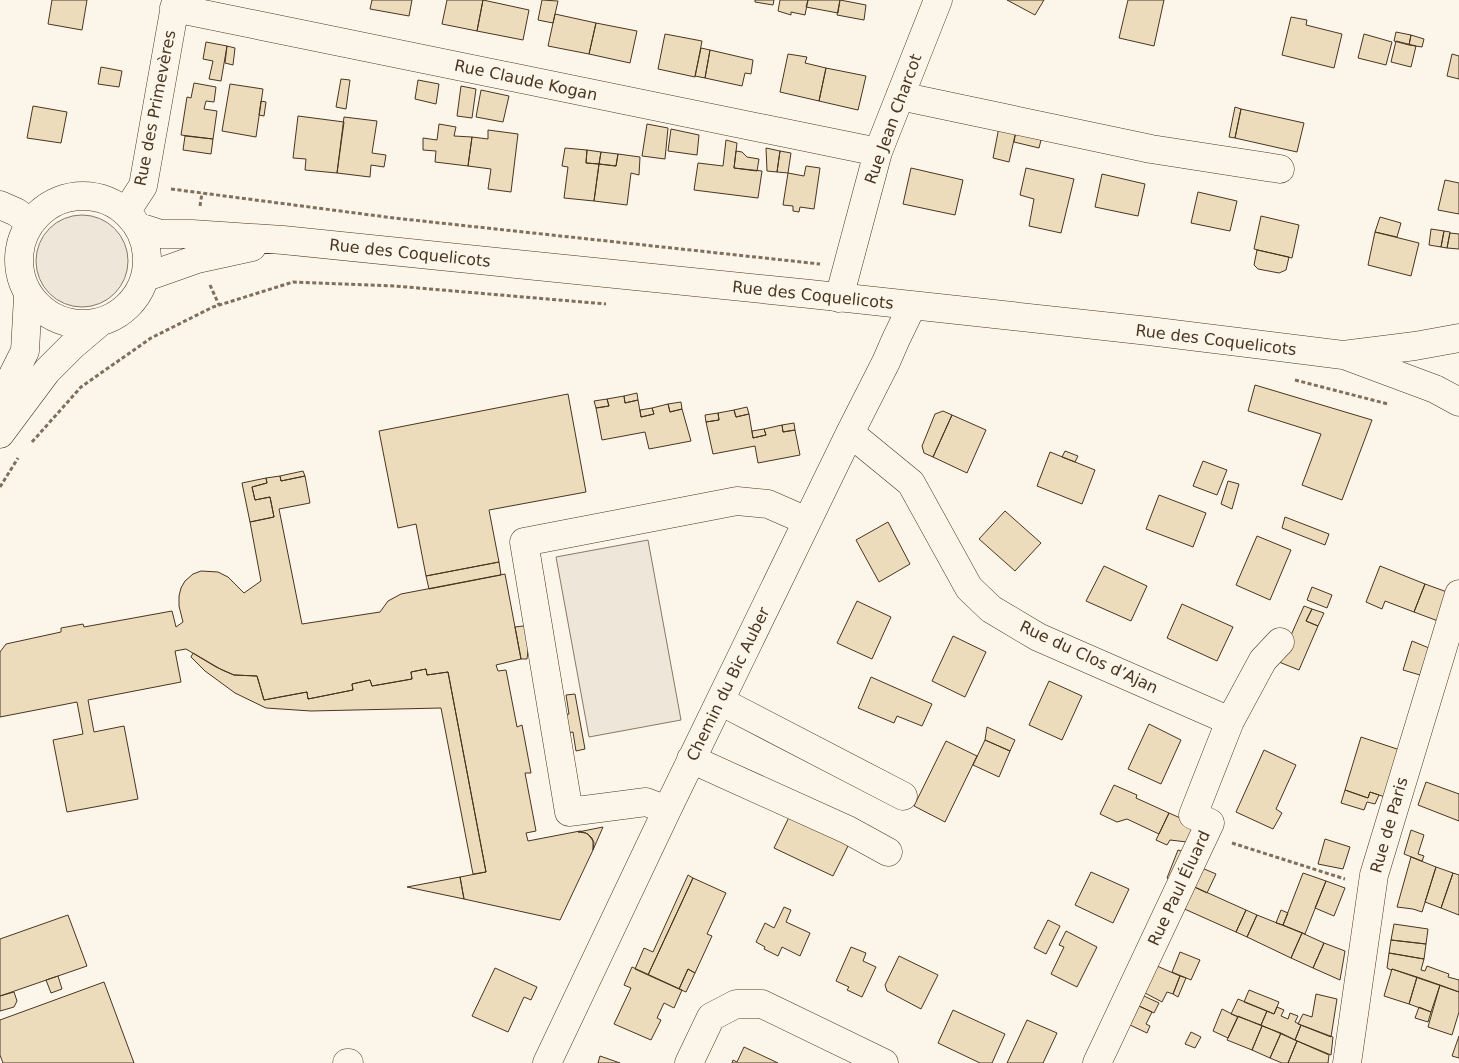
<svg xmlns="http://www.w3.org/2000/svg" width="1459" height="1063" font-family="'DejaVu Sans',sans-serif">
  <rect width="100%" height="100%" fill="#fbf6e9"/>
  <!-- green -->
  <path fill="#ede6d9" stroke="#887966" d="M36 261a46 46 0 1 1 92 0a46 46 0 1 1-92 0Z
    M648,540L681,720L589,737L556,557Z"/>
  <!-- building -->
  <path fill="#ecdcbc" stroke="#4a3520" d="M52,0H87L82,30L48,24Z
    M372,0H412L409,16L370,9Z
    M447,0H483L477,31L442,24Z
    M483,0L529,10L523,40L477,31Z
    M542,0L558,1L553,23L538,20Z
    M755,0H774L773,5L755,2Z
    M780,0H808L805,15L791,12V15L778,11Z
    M808,0H840L838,13L806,7Z
    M840,0L866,5L864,20L837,15Z
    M1007,0H1044L1035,15Z
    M1128,0H1164L1154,46L1119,38Z
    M555,14L596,23L589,54L548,46Z
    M1291,17L1307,20L1306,25L1342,34L1334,68L1282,55Z
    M596,23L637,31L630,63L589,54Z
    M1396,32L1411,35L1409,45L1394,41Z
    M665,34L702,41L695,77L658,69Z
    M1364,34L1392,42L1386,65L1358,58Z
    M1411,35L1424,39L1422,47L1409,45Z
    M1396,41L1416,46L1411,67L1391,62Z
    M206,42L227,46L221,81L209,79L213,61L203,59Z
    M227,46L235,48L233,65L225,63Z
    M701,48L710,50L705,78L695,76Z
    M710,50L753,60L751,74L745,73L742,86L705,78Z
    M788,54L807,57L805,63L826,68L819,101L780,92Z
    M1452,54L1459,56V79L1447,76Z
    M101,67L122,71L119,87L98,84Z
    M826,68L866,76L858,110L819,101Z
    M341,79L350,80L346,109L336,107Z
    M418,80L439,84L436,104L415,99Z
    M194,83L216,87L214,102L206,101L204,109L217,111L213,139L181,135L187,97L191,98Z
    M230,84L263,89L256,137L222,131Z
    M461,86L476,89L472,118L457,116Z
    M481,90L509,96L503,122L476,117Z
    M261,101L266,102L264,116L259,115Z
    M33,106L67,112L61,143L27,138Z
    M1235,107L1241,109L1235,138L1229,137Z
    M1241,109L1304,123L1297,152L1235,138Z
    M298,116L344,122L337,173L305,170L306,159L293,158Z
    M344,117L377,121L372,153L386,155L384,167L371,165L370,177L337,173Z
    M439,124L456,127L454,136L472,137L468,166L435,162L436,151L423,150V138L437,140Z
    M647,124L668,128L665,159L642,156Z
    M999,127L1016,131L1009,162L993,158Z
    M671,129L699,135L697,155L668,151Z
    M488,130L518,134L511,192L488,189L491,169L468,166L472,137L488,139Z
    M1016,131L1042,136L1039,148L1014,142Z
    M185,136L213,139L211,154L183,150Z
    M726,140L737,143L734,168L762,171L758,198L694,190L698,163L723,166Z
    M565,148L587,150L586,163L599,164L594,201L564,198L568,167L562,166Z
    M766,148L780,151L777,172L767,171Z
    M587,150L601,152L599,164L586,163Z
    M736,151L742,152L747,157L759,159L757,171L734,168Z
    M780,151L791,153L788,173L777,172Z
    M601,152L618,154L616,166L599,164Z
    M618,154L640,157L639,175L631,173L627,205L594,201L599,164L616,166Z
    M806,166L820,168L814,209L800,207L799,212L793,211V206L783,205L788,173L804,176Z
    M911,168L963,180L955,215L903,204Z
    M1026,168L1074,179L1061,233L1029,226L1034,199L1020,195Z
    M1102,174L1145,184L1138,216L1095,207Z
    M1445,180L1459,183V214L1438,210Z
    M1198,192L1237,201L1230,231L1191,223Z
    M1261,216L1299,225L1292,258L1254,249Z
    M1380,217L1401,223L1397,237L1375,232Z
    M1431,229L1444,231L1441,247L1429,245Z
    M1444,231L1450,232L1447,248L1441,247Z
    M1375,232L1419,243L1411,276L1368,265Z
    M1450,233L1459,234V249L1447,248Z
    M1257,250L1289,257L1286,270L1279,273L1258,269L1254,265Z
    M1255,385L1372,420L1342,500L1302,485L1321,434L1248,411Z
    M637,393L638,400L625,403L624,396Z
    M568,394L586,492L489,510L499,562L426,576L416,524L398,528L379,431Z
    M624,396L625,403L638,400L641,417L654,414L652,408L668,404L670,412L682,409L691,441L649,449L645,432L602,440L596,408L609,406L607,399Z
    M607,399L609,406L596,408L594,401Z
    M681,402L682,409L670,412L668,404Z
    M747,407L749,414L736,417L734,410Z
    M652,408L654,414L641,417L640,410Z
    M734,410L736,417L749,414L753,438L766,435L764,429L782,425L783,432L795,430L800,455L758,463L755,446L713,454L706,422L719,420L718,413Z
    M943,411L952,415L933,457L924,453L922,446L935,414Z
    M718,413L719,420L706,422L705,415Z
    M952,415L986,430L967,473L933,457Z
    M794,423L795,430L783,432L782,425Z
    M764,429L766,435L753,438L752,431Z
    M1065,451L1078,456L1075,462L1062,457Z
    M1050,452L1095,470L1082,504L1037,486Z
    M1203,461L1227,470L1217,495L1193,486Z
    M303,471L305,476L281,481L280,476Z
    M280,476L281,481L305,476L310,503L279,509L302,624L380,612L388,601L401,594L505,574L521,659L496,665L498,671L506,670L517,727L522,725L531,773H525L536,831L526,833L528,841L580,831L588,834L593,841V850L560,920L464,899L460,877L486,872L448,672L427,675L426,669L411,672L412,679L372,686L370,680L352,684L353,690L308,699L307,692L264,700L257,676L234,675L216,667L186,649L175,651L181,682L88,700L94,732L124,726L138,799L67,812L53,740L83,734L77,702L0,717V652L6,644L61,632V628L83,624L84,627L172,611L176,627L183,622L179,606V596L181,588L185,581L193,574L201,571L218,572L228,577L244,593L261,581L250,522L274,517L270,497L255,500L252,487L267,483L266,478Z
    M266,478L267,483L252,487L255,500L270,497L274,517L250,522L242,483Z
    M1228,481L1239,484L1232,509L1221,504Z
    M1159,495L1206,513L1193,547L1146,529Z
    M1005,511L1041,543L1015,571L979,539Z
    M1285,517L1329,534L1325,545L1282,528Z
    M888,522L910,564L879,582L856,540Z
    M1257,536L1291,550L1270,600L1236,585Z
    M499,562L501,575L429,589L426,576Z
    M1104,566L1147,586L1131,621L1086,601Z
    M1380,566L1425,584L1414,612L1385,601L1382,609L1366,602Z
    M1425,584L1447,592L1438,621L1414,612Z
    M1312,587L1332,595L1327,608L1307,600Z
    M857,601L891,617L872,659L837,643Z
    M1182,604L1233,627L1217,661L1167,638Z
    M1304,606L1312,609L1306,621L1318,626L1299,670L1279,662Z
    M1312,609L1324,613L1318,626L1306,621Z
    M531,625L527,659H521L515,627Z
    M953,636L986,652L965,697L932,681Z
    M1412,641L1429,648L1420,675L1403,670Z
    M193,653L222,670L234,675L257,676L264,700L307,692L308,699L353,690L352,684L370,680L372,686L412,679L411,672L426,669L427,675L448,672L486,872L473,874L441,708L311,711L266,708L235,693L205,671L191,657Z
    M871,677L932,704L922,726L897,716L894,723L858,708Z
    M1049,681L1082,696L1062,740L1029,725Z
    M575,694L585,749L576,751L573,732L567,733L563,715L569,714L566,695Z
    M1149,724L1181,740L1161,784L1128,769Z
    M987,727L1015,740L1010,751L985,740Z
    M1361,737L1400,750L1385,797L1370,792L1368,798L1345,790Z
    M985,740L1010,751L999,777L973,765Z
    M946,741L977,756L945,822L914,806Z
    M1264,750L1296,765L1276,809L1282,813L1273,829L1236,812Z
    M1426,782L1459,794V821L1418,805Z
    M1114,785L1137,795L1136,798L1169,813L1159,834L1127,819L1117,822L1100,814Z
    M1345,790L1368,798L1370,792L1379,795L1375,804L1367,802L1364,810L1341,803Z
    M791,813L850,842L833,876L774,848Z
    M1169,813L1196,825L1187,842L1170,840L1167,845L1156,840Z
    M603,827L593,850L594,843L592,838L586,833L578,832Z
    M1411,830L1424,835L1418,854L1424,856L1422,861L1404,854Z
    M1325,839L1350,847L1343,869L1318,864Z
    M1178,850L1188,853L1177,882L1167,878Z
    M1411,857L1436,867L1422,912L1413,909L1397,907Z
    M1195,865L1216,874L1207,893L1188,884Z
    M1436,867L1453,873L1441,908L1425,902Z
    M1091,872L1129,889L1113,923L1075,905Z
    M1303,873L1326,881L1305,934L1283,925Z
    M1453,873L1459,875V915L1441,908Z
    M688,875L693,878L648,975L635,969L644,948L653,952Z
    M460,877L464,899L407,887Z
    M693,878L726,893L707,934L712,936L695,973L688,969L679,989L648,975Z
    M1326,881L1345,888L1334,916L1315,908Z
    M1188,884L1246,910L1236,932L1180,907Z
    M784,907L791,910L786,922L810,933L800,956L782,947L778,956L764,949L765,947L756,942L765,923L774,928Z
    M1246,910L1257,915L1247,937L1236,932Z
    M1281,910L1288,913L1283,925L1276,923Z
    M68,915L87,966L0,996V939Z
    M1257,915L1302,933L1291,958L1247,937Z
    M1048,920L1060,926L1046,954L1034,948Z
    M1394,924L1428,929L1426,944L1391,940Z
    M1066,931L1097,947L1077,987L1051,974L1064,947L1059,945Z
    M1302,933L1324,943L1313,968L1291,958Z
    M1391,940L1426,944L1424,959L1389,953Z
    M1324,943L1345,951L1340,980L1313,968Z
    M851,947L866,953L863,961L876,967L862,997L847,990L849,987L836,981Z
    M1180,952L1200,960L1191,980L1172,972Z
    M1389,953L1424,959L1421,970L1425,971L1427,966L1449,974L1448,977L1459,980V992L1392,969L1391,970L1387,968Z
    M899,956L938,975L921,1009L887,991L885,985Z
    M1157,966L1180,976L1173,994L1167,992L1162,1002L1145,993Z
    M632,967L682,990L674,1008L664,1003L657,1018L661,1020L651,1040L614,1024L631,988L624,985Z
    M495,968L537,987L531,1000L524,997L508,1032L472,1016Z
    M688,969L695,973L686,992L679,989Z
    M1392,969L1417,977L1409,1004L1384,996Z
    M58,976L62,989L51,993L46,980Z
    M1180,976L1186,978L1178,997L1173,994Z
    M1417,977L1440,985L1431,1012L1409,1004Z
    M104,982L134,1063H3L0,1055V1020Z
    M1440,985L1459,992V1012L1452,1035L1428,1027Z
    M1249,990L1279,1002L1274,1014L1244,1002Z
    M14,992L17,1001L14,1007L0,1011V996Z
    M1316,994L1337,999L1331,1037L1298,1024L1303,1014L1312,1017Z
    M1144,996L1159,1003L1154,1013L1139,1006Z
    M1238,999L1267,1011L1261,1025L1231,1014Z
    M1139,1006L1152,1012L1146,1024L1150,1026L1147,1033L1130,1025Z
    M1277,1007L1284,1010L1281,1016L1288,1019L1290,1013L1298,1016L1295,1022L1301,1025L1295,1040L1261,1025L1267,1011L1274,1014Z
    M1419,1007L1431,1012L1428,1022L1415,1018Z
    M1222,1009L1238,1017L1228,1038L1213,1031Z
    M953,1010L1005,1034L992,1063H980L938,1043Z
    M1238,1016L1262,1026L1252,1050L1227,1040Z
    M1027,1020L1057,1033L1043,1063H1007Z
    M1301,1025L1333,1037L1331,1055L1295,1040Z
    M1262,1026L1281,1033L1270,1058L1252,1050Z
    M1191,1032L1201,1037L1195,1048L1185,1044Z
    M1281,1033L1297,1041L1288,1063H1282L1270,1058Z
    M1459,1036V1058L1452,1056Z
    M1297,1041L1329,1055L1328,1063H1288Z
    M744,1047L778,1063H732L733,1060L737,1062Z
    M600,1056L620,1063H598Z"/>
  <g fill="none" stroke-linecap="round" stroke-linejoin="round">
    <!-- minor casing -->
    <g stroke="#4a3520" stroke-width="29">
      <path id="minor" d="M174,8L878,152
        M900,96L1151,149L1280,169
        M0,205L16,212L30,222
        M126,212L143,186L176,0
        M839,298L878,152L938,0
        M850,433L911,483L969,588L991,609L1038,637L1230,721L1263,660L1280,642
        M720,701L903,796
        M691,759L848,830L888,852
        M667,810L646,802L569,812L524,542L737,501L768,504L807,521
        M347,1063H349
        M547,1063L667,810L850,433L886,362L896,339L912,306
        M689,1063L711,1017L736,1004H762L884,1063
        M1097,1063L1210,823L1193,815L1230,721
        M1347,1063L1374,875L1459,594"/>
    </g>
    <!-- major casing -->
    <g stroke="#4a3520" stroke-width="29">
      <path id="major" d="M19 260a64 64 0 1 1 128 0a64 64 0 1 1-128 0Z
        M139,227L161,234H192L283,240L810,294L1149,331L1343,355L1415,346L1459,338
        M146,277L197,259L252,247
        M1349,357L1435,389L1459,402
        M0,401L25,351L28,296
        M0,434L47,371L72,346L99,323"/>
    </g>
    <!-- path -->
    <path stroke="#7f6f5c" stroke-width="3" stroke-dasharray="4 2.5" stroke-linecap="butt" d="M171,189L394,218L820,264
      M200,206L202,193
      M210,285L219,305
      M1295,380L1388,404
      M32,442L81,387L151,338L213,307L293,282L395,286L606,304
      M0,487L18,458
      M1232,843L1345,879"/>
    <!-- minor -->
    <use href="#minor" stroke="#fbf6e9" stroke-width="28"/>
    <!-- major -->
    <use href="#major" stroke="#fbf6e9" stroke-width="28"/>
  </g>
  <g text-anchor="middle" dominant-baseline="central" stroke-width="4" stroke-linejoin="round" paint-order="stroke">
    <!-- street labels -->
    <g font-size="16" fill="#4a3520" stroke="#fbf6e9">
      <text transform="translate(526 80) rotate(12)">Rue Claude Kogan</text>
      <text transform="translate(155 108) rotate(-79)">Rue des Primevères</text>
      <text transform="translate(893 119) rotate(-70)">Rue Jean Charcot</text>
      <text transform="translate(410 253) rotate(6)">Rue des Coquelicots</text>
      <text transform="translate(813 295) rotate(6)">Rue des Coquelicots</text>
      <text transform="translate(1216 340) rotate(7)">Rue des Coquelicots</text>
      <text transform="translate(1089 657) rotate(25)">Rue du Clos d’Ajan</text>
      <text transform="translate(728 684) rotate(-64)">Chemin du Bic Auber</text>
      <text transform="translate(1389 825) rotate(-74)">Rue de Paris</text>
      <text transform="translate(1179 888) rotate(-65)">Rue Paul Éluard</text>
    </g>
  </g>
</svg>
